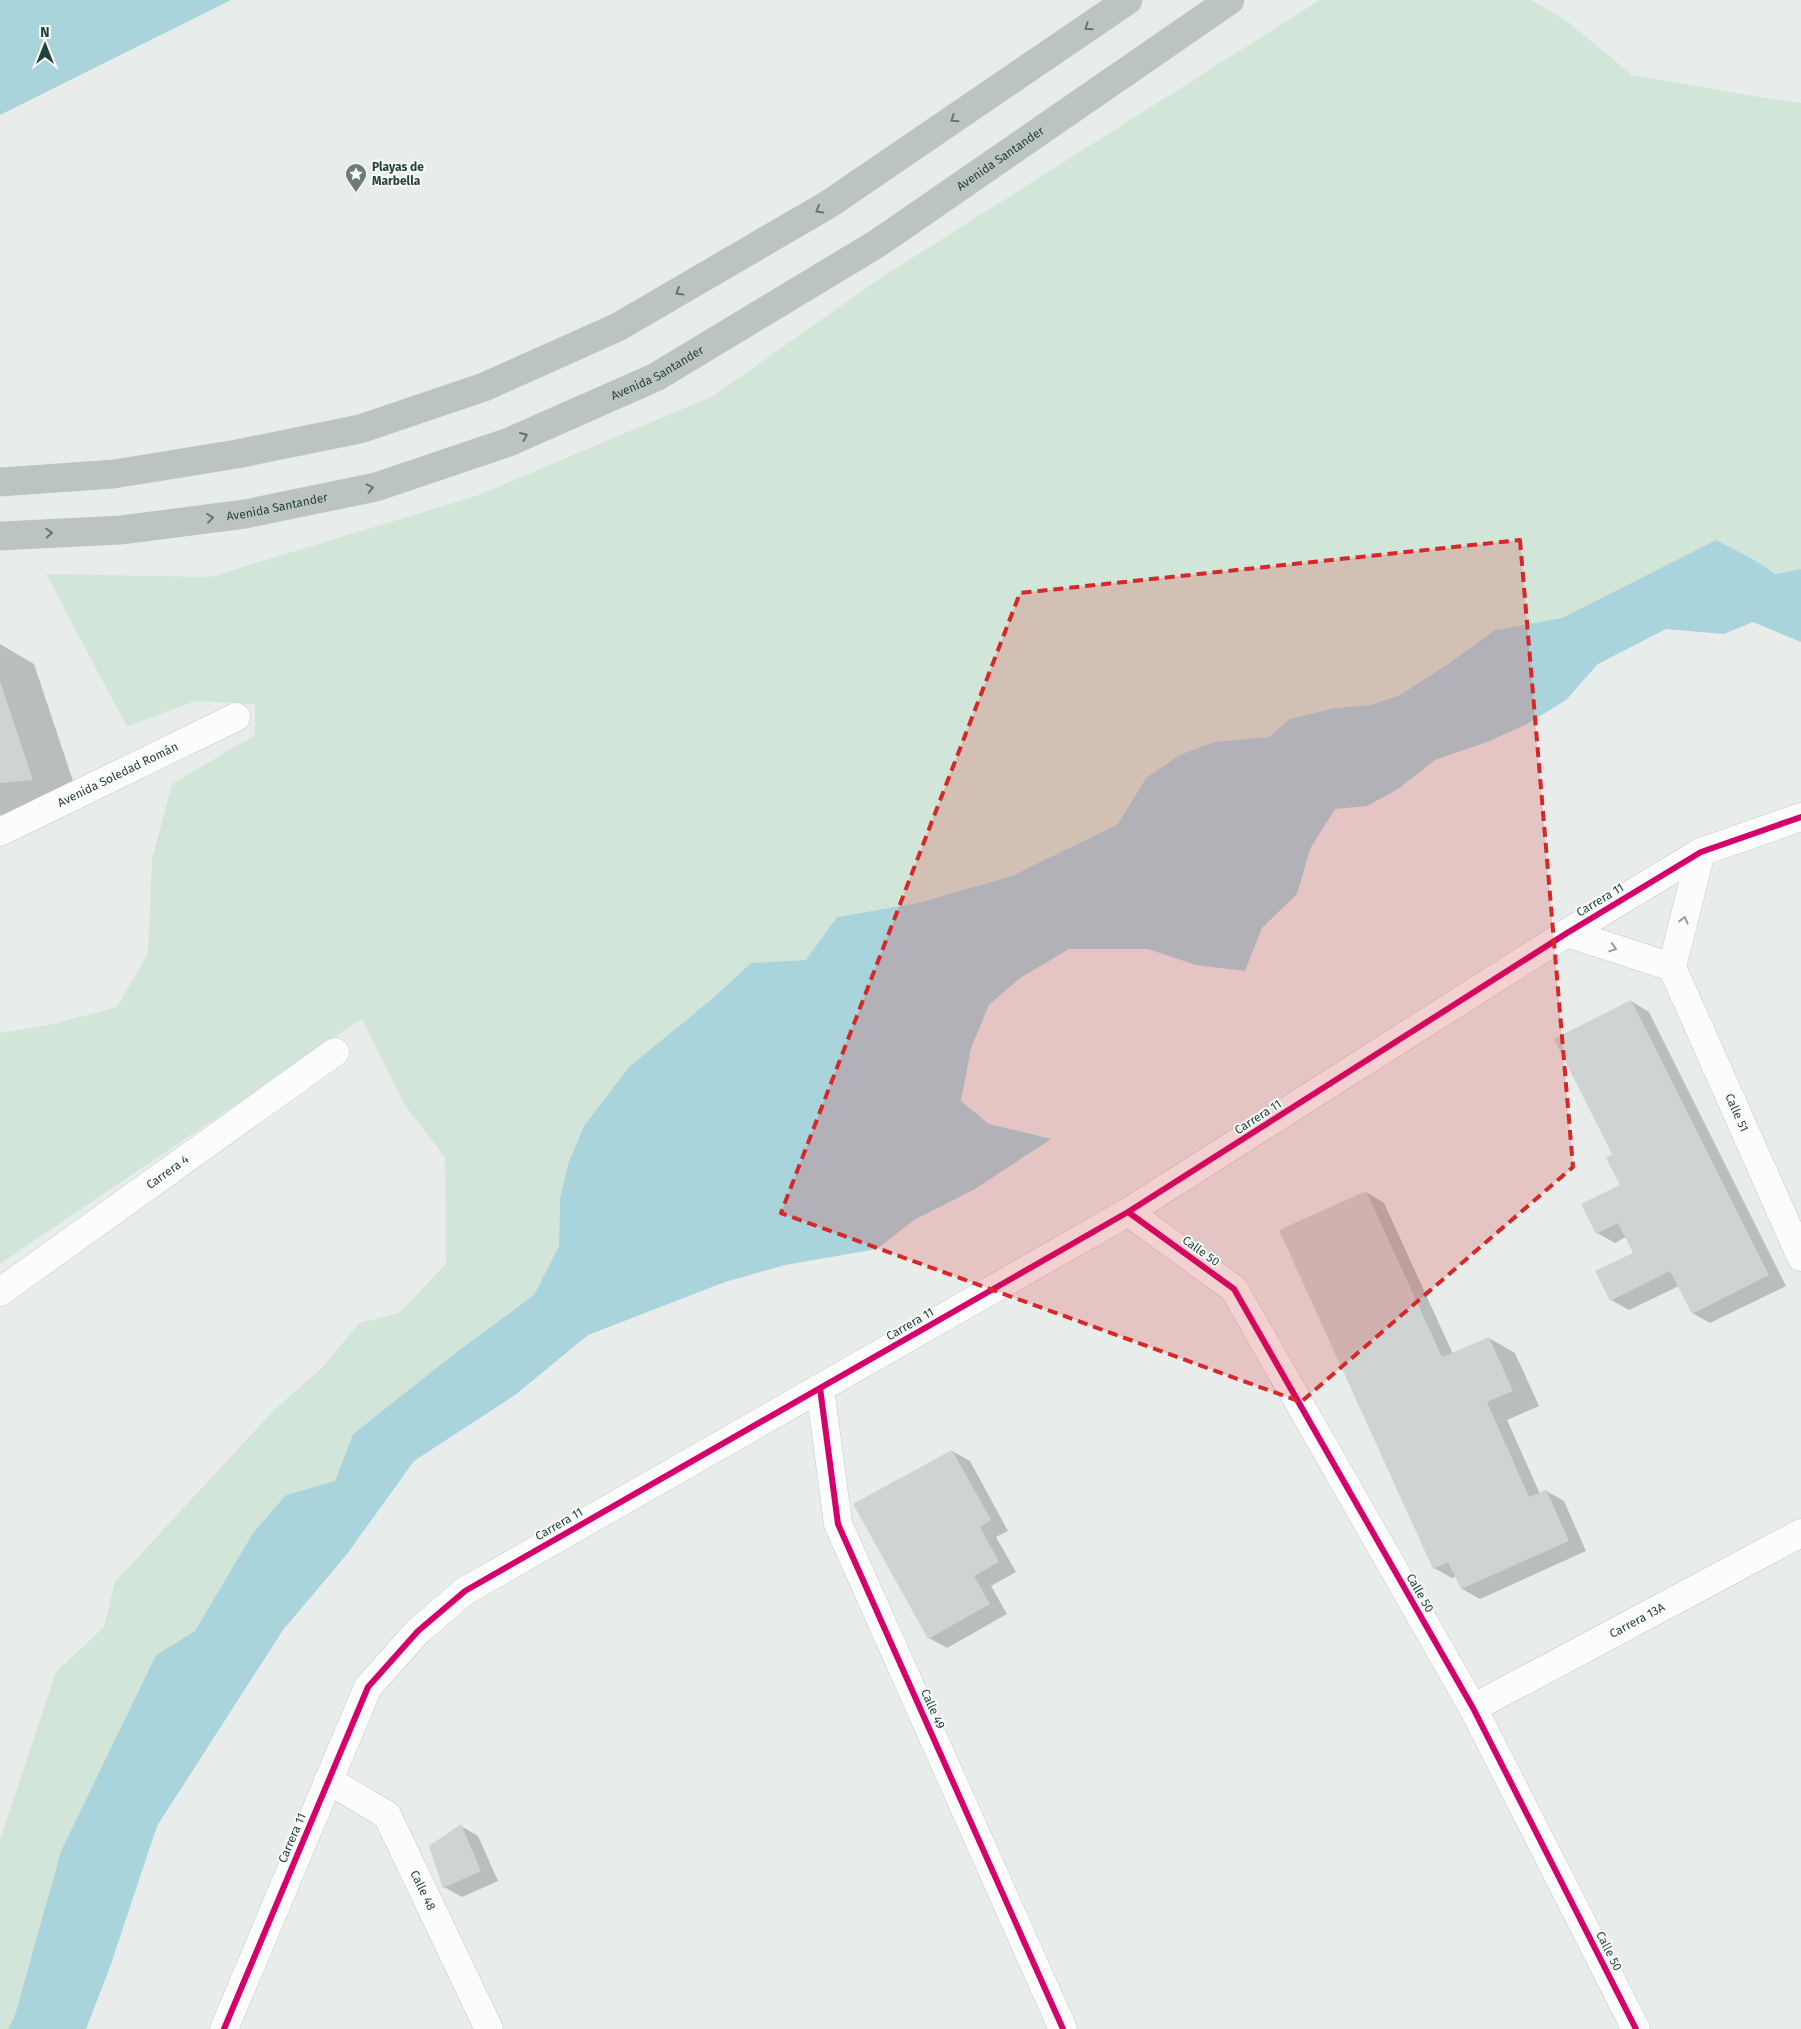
<svg xmlns="http://www.w3.org/2000/svg" width="1801" height="2029" font-family="'Fira Sans',sans-serif">
  <rect width="100%" height="100%" fill="#e8edeb"/>
  <!-- green -->
  <path fill="#d1e6d8" d="M1320,0H1531L1567,21L1632,75L1770,99L1801,103V569L1776,574L1751,558L1716,540L1562,618L1495,630L1448,664L1400,695L1371,705L1335,708L1291,719L1269,737L1214,742L1146,778L1118,824L1012,876L918,903L837,917L806,960L751,963L712,999L568,1164L560,1198L559,1246L534,1295L458,1351L353,1434L335,1481L286,1495L253,1533L195,1631L156,1655L61,1851L15,2015L8,2029H0V1839L56,1672L104,1627L115,1582L273,1411L322,1368L359,1323L399,1313L446,1264L445,1158L405,1105L362,1019L0,1264V1033L49,1025L117,1007L148,953L152,860L172,784L255,735V704L195,701L127,727L46,574L210,577L476,496L713,396L879,279Z"/>
  <!-- water -->
  <path fill="#a9d4db" d="M0,0H231L0,115Z
    M1716,540L1751,558L1776,574L1801,569V642L1753,622L1724,634L1666,629L1598,664L1566,700L1527,724L1487,742L1435,760L1398,789L1367,806L1335,809L1310,849L1297,894L1262,928L1245,971L1196,965L1148,949H1069L1020,978L989,1005L971,1048L961,1101L989,1124L1051,1139L975,1189L914,1220L877,1249L785,1265L725,1282L588,1335L515,1395L414,1461L347,1554L283,1630L157,1826L110,1967L86,2029H8L15,2015L61,1851L156,1655L195,1631L253,1533L286,1495L335,1481L353,1434L458,1351L534,1295L559,1246L560,1198L568,1164L584,1126L629,1067L712,999L751,963L806,960L837,917L918,903L1012,876L1118,824L1146,778L1180,755L1214,742L1269,737L1290,719L1335,708L1371,705L1400,695L1448,664L1495,630L1562,618Z"/>
  <!-- shadow -->
  <path fill="#0003" d="M0,644L34,664L82,808L0,815Z
    M1631,1001L1649,1012L1786,1286L1710,1323L1692,1313L1679,1286L1629,1310L1611,1300L1635,1253L1626,1237L1615,1243L1597,1233L1621,1186L1613,1155Z
    M1366,1192L1384,1203L1453,1354L1489,1338L1515,1353L1539,1406L1507,1420L1540,1494L1546,1491L1564,1501L1586,1551L1480,1599L1462,1589L1456,1576L1452,1578L1434,1568Z
    M952,1451L970,1461L1008,1531L996,1537L1016,1572L991,1586L1007,1614L947,1648L929,1638Z
    M461,1826L478,1836L498,1881L462,1897L444,1887Z"/>
  <!-- building -->
  <path fill="#cfd4d2" d="M0,681L33,780L0,783Z
    M1631,1000L1769,1275L1692,1314L1670,1271L1610,1301L1595,1271L1633,1253L1618,1223L1596,1234L1581,1204L1620,1185L1606,1158L1612,1154L1554,1039Z
    M1366,1191L1442,1357L1489,1337L1513,1391L1487,1402L1529,1497L1546,1490L1569,1541L1461,1589L1448,1562L1433,1569L1279,1230Z
    M952,1450L991,1520L980,1527L999,1562L974,1576L990,1604L928,1639L853,1504Z
    M461,1824L481,1871L443,1888L429,1846Z"/>
  <g fill="none" stroke-linecap="round" stroke-linejoin="round">
    <!-- street casing -->
    <g stroke="#c5cac8" stroke-width="29">
      <g id="street">
        <path id="s1" d="M0,832L236,717"/>
        <path id="s2" d="M1701,852L1672,967L1801,1257"/>
        <path d="M1567,933L1672,967"/>
        <path d="M1128,1212L1234,1289L1473,1708L1636,2029"/>
        <path id="s3" d="M0,1292L335,1052"/>
        <path d="M820,1388L838,1524L1063,2029"/>
        <path id="s4" d="M1473,1708L1801,1533"/>
        <path id="s5" d="M328,1780L387,1815L489,2029"/>
        <path d="M224,2029L368,1687L418,1631L465,1591L1128,1212L1567,933L1701,852L1801,817"/>
      </g>
    </g>
    <!-- highway casing -->
    <g stroke="#c3ccc9" stroke-width="29">
      <g id="highway">
        <path d="M0,482L114,474L237,454L360,429L484,387L618,327L829,204L1128,0"/>
        <path id="s6" d="M0,536L121,530L245,514L376,487L509,442L656,377L878,243L1230,0"/>
      </g>
    </g>
    <!-- street -->
    <use href="#street" stroke="#fcfcfc" stroke-width="28"/>
    <!-- highway -->
    <use href="#highway" stroke="#bcc4c2" stroke-width="28"/>
    <!-- cycleway casing -->
    <g stroke="#f7fbf9" stroke-width="9">
      <path id="cycleway" d="M1128,1212L1234,1289L1473,1708L1636,2029
        M820,1388L838,1524L1063,2029
        M224,2029L368,1687L418,1631L465,1591L1128,1212L1567,933L1701,852L1801,817"/>
    </g>
    <!-- cycleway -->
    <use href="#cycleway" stroke="#d6006c" stroke-width="6"/>
  </g>
  <!-- one-way arrows -->
  <defs><path id="oneway-chevron" d="M-2-3.5L2.5 0L-2 3.5" fill="none" stroke-width="1.6" stroke-linecap="round" stroke-linejoin="round" transform="scale(1.25)"/></defs>
  <g stroke="#617670">
    <use href="#oneway-chevron" transform="translate(1088 27) rotate(146)"/>
    <use href="#oneway-chevron" transform="translate(954 119) rotate(146)"/>
    <use href="#oneway-chevron" transform="translate(819 210) rotate(150)"/>
    <use href="#oneway-chevron" transform="translate(679 292) rotate(150)"/>
    <use href="#oneway-chevron" transform="translate(524 436) rotate(-24)"/>
    <use href="#oneway-chevron" transform="translate(370 488) rotate(-13)"/>
    <use href="#oneway-chevron" transform="translate(210 518) rotate(-7)"/>
    <use href="#oneway-chevron" transform="translate(49 533) rotate(-3)"/>
  </g>
  <g stroke="#909f9b">
    <use href="#oneway-chevron" transform="translate(1684 920) rotate(-76)"/>
    <use href="#oneway-chevron" transform="translate(1613 948) rotate(18)"/>
  </g>
  <!-- marked area -->
  <path fill="#d62828" fill-opacity="0.2" stroke="#d62828" stroke-width="4" stroke-dasharray="10 6" stroke-linejoin="round" d="M1520,540L1573,1167L1301,1402L781,1213L1020,593Z"/>
  <!-- icons -->
  <defs>
    <g id="sight-pin" transform="scale(1.125)"><path d="M0 17L-7.5 6A9.5 9.5 0 1 1 7.5 6Z" fill="#697e78" stroke="#f7fbf9"/><path d="M0-6L1.8-2.2L6-1.7L2.9 1.2L3.7 5.4L0 3.3L-3.7 5.4L-2.9 1.2L-6-1.7L-1.8-2.2Z" fill="#fff"/></g>
  </defs>
  <g fill-rule="evenodd">
    <use href="#sight-pin" x="356" y="174"/>
  </g>
  <g text-anchor="middle" dominant-baseline="central" stroke-width="4" stroke-linejoin="round" paint-order="stroke">
    <!-- street labels -->
    <g font-size="12" fill="#24423a" stroke="#f7fbf9">
      <text stroke="none"><textPath href="#s6" startOffset="1089">Avenida Santander</textPath></text>
      <text stroke="none"><textPath href="#s6" startOffset="684">Avenida Santander</textPath></text>
      <text stroke="none"><textPath href="#s6" startOffset="279">Avenida Santander</textPath></text>
      <text stroke="none"><textPath href="#s1" startOffset="131">Avenida Soledad Román</textPath></text>
      <text transform="translate(1600 900) rotate(-31)">Carrera 11</text>
      <text stroke="none"><textPath href="#s2" startOffset="278">Calle 51</textPath></text>
      <text transform="translate(1258 1117) rotate(-33)">Carrera 11</text>
      <text stroke="none"><textPath href="#s3" startOffset="206">Carrera 4</textPath></text>
      <text transform="translate(1201 1251) rotate(36)">Calle 50</text>
      <text transform="translate(910 1324) rotate(-30)">Carrera 11</text>
      <text transform="translate(559 1524) rotate(-30)">Carrera 11</text>
      <text transform="translate(1420 1593) rotate(60)">Calle 50</text>
      <text stroke="none"><textPath href="#s4" startOffset="186">Carrera 13A</textPath></text>
      <text transform="translate(933 1709) rotate(66)">Calle 49</text>
      <text transform="translate(292 1838) rotate(-67)">Carrera 11</text>
      <text stroke="none"><textPath href="#s5" startOffset="152">Calle 48</textPath></text>
      <text transform="translate(1609 1951) rotate(63)">Calle 50</text>
    </g>
    <!-- poi labels -->
    <g font-size="12" font-weight="bold" fill="#24423a" stroke="#f7fbf9" text-anchor="start">
      <text x="372" y="167">Playas de<tspan x="372" dy="14">Marbella</tspan></text>
    </g>
  </g>
  <!-- north arrow -->
  <g transform="translate(45 45)" stroke="#f7fbf9" stroke-width="4" paint-order="stroke">
  <path d="M0-4L9 19L0 12L-9 19Z" fill="#24423a"/>
  <text y="-8" font-size="14" font-weight="bold" text-anchor="middle" fill="#24423a">N</text>
  </g>
</svg>
